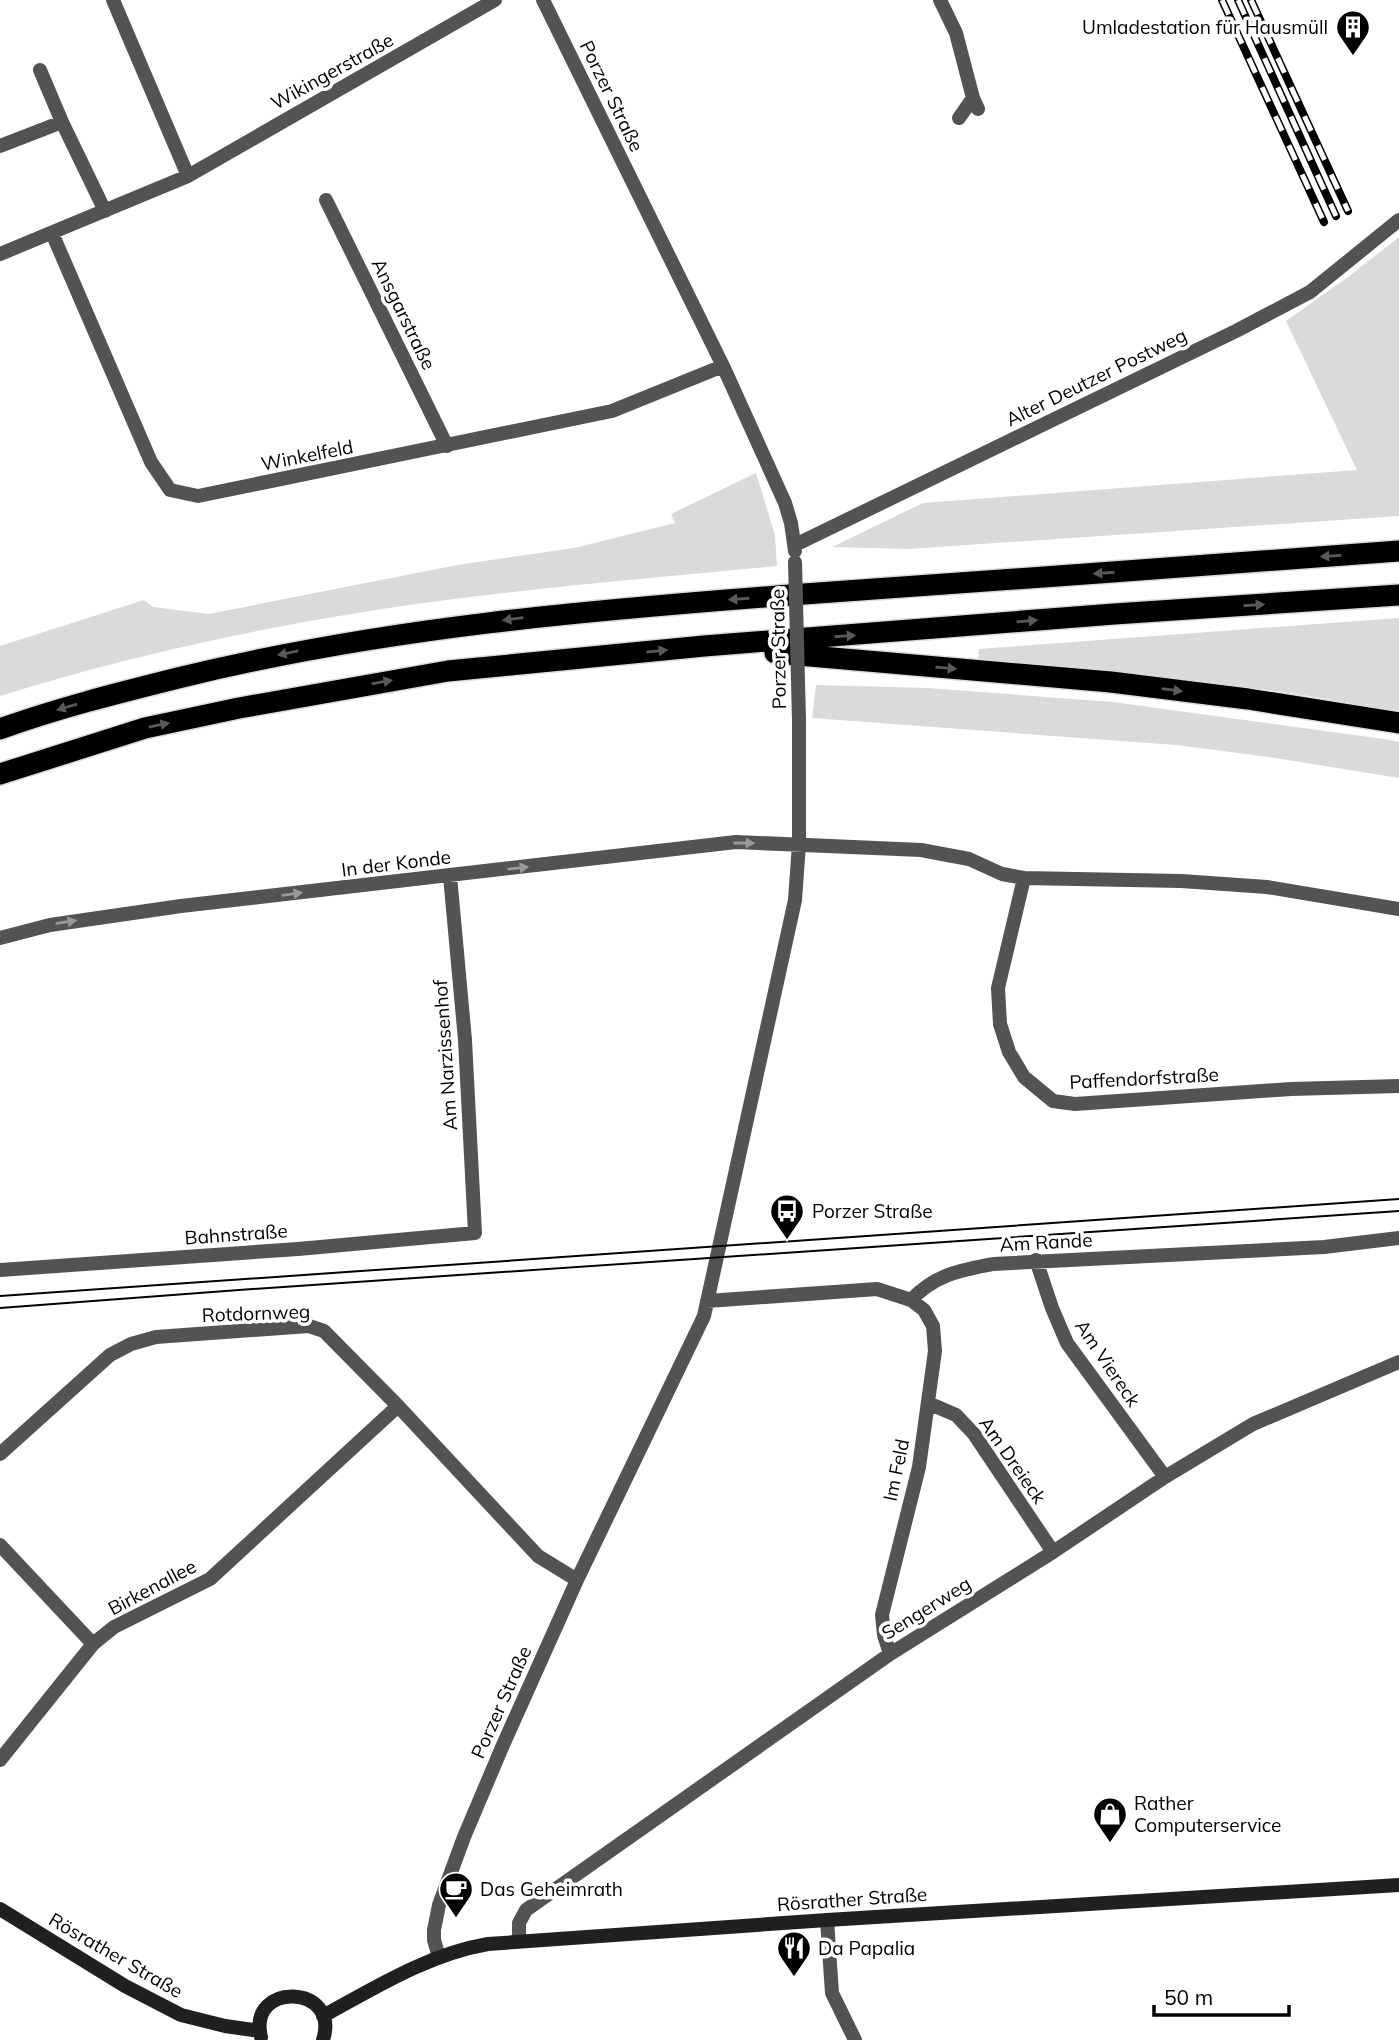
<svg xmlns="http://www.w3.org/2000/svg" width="1399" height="2040" font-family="Mulish,sans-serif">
  <rect width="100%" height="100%" fill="#fff"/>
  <!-- green -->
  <path fill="#dadada" d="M1399,237V516L908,549L832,547L923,503L1357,470L1286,321L1348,277Z
    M756,473L775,535L777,566C646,579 513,589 382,609C253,629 124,657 0,696V646L144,600L153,607L209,614L457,565L574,548L675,523L671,514Z
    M1399,618V712C1260,684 1119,672 978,659L979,649Z
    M816,685L928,688L1113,702L1384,739L1399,742V778L1269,757L1176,745L812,718Z"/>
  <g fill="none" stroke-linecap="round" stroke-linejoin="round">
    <!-- highway casing -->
    <g stroke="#dbdbdb" stroke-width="24">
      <path id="highway" d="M775,653L1111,682L1248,699L1399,723
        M0,729C58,708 118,693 178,678C385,627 591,610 804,594C1002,580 1201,566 1399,551
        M0,774L145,728L239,708L448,671L704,646L1114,614L1399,595"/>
    </g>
    <!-- street -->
    <path stroke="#535353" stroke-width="14" d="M113,0L188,176
      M543,0L723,366L785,503L791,523L795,551
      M940,0L956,33L973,98L978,109
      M40,70L62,122L105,211
      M959,118L973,98
      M0,146L62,122
      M326,200L447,446
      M52,233L151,462L170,490L198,496L612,411L723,366
      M0,254L188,176L495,0
      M795,545L1236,331L1310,292L1399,220
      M1024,878L998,988L1000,1024L1009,1052L1024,1077L1053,1101L1075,1104L1291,1089L1399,1086
      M0,938L50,925L181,906L736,842L921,850L969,859L1002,874L1024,878L1181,881L1267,887L1399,909
      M1036,1260L1052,1308L1067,1343L1165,1477
      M0,1270L298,1249L475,1233L465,1040L450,876
      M707,1301L877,1289L911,1300C936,1274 959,1271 993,1264L1324,1247L1399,1238
      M928,1403L956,1415L974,1434L1053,1552
      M0,1454L110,1355L131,1344L156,1337L309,1326L324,1331L398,1406L538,1556L577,1580
      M0,1545L93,1644
      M890,1654L884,1635L882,1615L919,1467L935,1351L933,1326L924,1310L911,1300
      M0,1760L93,1644L114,1627L210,1579L398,1406
      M827,1920L832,1993L855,2040
      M519,1941V1923L526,1910L890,1654L1053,1552L1165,1477L1253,1424L1399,1362
      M439,1957L434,1940V1930L439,1905L464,1837L503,1745L577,1580L704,1316L795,900L799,844V721"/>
    <!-- secondary -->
    <path stroke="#202020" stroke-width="14" d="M0,1909L125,1986L181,2015L225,2026L260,2031
      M323,2016C376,1987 429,1954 488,1944L827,1920L1399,1885
      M261,2037C247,1981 341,1984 323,2040"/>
    <!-- highway -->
    <use href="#highway" stroke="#000" stroke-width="21"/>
    <!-- tram -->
    <path stroke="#000" stroke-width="2" d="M0,1296L1399,1199
      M0,1308L239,1290L1399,1211"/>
    <!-- rail casing -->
    <g stroke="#000" stroke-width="8">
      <path id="rail" d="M1222,0L1324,222
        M1238,0L1336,216
        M1251,0L1348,211"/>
    </g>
    <!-- rail -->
    <use href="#rail" stroke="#fff" stroke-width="5" stroke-dasharray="16" stroke-linecap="butt"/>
    <!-- street-bridge -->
    <path stroke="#535353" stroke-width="14" d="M795,562L799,721"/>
  </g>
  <!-- one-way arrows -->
  <defs><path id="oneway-solid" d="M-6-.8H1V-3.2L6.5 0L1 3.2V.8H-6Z" transform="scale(1.75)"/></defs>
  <g fill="#595959">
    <use href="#oneway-solid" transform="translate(1331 556) rotate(176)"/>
    <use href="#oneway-solid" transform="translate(1104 573) rotate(176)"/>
    <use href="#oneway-solid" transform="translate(739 599) rotate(176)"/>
    <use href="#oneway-solid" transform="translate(1254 605) rotate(-4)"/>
    <use href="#oneway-solid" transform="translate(513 619) rotate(173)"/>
    <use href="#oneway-solid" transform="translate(1027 621) rotate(-5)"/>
    <use href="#oneway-solid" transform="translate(845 636) rotate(-4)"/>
    <use href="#oneway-solid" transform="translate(657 651) rotate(-6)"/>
    <use href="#oneway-solid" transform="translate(288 653) rotate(168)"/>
    <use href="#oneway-solid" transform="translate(946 668) rotate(5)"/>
    <use href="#oneway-solid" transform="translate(382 682) rotate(-10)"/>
    <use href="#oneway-solid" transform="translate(1172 690) rotate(7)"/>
    <use href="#oneway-solid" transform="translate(67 707) rotate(164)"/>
    <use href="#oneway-solid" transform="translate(159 725) rotate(-12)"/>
  </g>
  <g fill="#989898">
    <use href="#oneway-solid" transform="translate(744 843)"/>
    <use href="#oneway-solid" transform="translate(518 868) rotate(-6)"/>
    <use href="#oneway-solid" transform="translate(292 894) rotate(-7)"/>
    <use href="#oneway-solid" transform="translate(66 922) rotate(-9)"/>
  </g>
  <!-- icons -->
  <defs>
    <g id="building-pin" transform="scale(1.75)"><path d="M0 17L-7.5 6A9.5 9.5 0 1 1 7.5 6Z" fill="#000" stroke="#fff"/><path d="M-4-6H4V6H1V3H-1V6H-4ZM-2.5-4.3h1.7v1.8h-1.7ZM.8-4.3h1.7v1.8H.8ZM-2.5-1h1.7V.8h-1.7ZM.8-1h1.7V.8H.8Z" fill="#fff"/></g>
    <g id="bus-pin" transform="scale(1.75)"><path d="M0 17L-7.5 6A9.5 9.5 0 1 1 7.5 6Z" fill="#000" stroke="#fff"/><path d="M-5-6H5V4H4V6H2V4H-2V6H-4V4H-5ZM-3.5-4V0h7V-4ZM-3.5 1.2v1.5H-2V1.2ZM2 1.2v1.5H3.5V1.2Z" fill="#fff"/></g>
    <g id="shop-pin" transform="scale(1.75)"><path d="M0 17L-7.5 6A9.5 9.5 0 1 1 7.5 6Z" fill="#000" stroke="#fff"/><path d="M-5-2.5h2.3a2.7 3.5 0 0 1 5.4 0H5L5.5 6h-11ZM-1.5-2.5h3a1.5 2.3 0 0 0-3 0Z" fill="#fff"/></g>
    <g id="cafe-pin" transform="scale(1.75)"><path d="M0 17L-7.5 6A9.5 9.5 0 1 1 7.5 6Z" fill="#000" stroke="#fff"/><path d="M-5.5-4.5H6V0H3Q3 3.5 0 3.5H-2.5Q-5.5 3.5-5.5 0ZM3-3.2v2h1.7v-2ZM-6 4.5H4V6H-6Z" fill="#fff"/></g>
    <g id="restaurant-pin" transform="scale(1.75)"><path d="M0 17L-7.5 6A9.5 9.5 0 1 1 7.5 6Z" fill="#000" stroke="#fff"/><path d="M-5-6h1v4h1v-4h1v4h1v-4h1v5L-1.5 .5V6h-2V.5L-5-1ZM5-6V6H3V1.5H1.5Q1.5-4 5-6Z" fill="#fff"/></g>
  </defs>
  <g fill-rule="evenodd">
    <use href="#building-pin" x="1353" y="27"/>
    <use href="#bus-pin" x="787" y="1211"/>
    <use href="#shop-pin" x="1110" y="1814"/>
    <use href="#cafe-pin" x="456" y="1889"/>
    <use href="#restaurant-pin" x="794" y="1948"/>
  </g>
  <g text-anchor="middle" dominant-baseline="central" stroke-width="7" stroke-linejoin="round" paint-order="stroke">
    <!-- poi labels -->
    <g font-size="19" fill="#000" stroke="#fff" text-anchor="start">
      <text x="1328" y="27" text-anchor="end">Umladestation für Hausmüll</text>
      <text x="812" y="1211">Porzer Straße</text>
      <text x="1134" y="1803">Rather<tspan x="1134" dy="22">Computerservice</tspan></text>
      <text x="480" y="1889">Das Geheimrath</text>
      <text x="818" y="1948">Da Papalia</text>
    </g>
    <!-- street labels -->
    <g font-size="19" fill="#000" stroke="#fff">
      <text transform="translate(332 71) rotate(-29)">Wikingerstraße</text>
      <text transform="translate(612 96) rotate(64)">Porzer Straße</text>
      <text transform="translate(404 314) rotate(64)">Ansgarstraße</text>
      <text transform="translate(1096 377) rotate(-26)">Alter Deutzer Postweg</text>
      <text transform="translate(307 455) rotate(-11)">Winkelfeld</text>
      <text transform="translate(778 649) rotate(-91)">Porzer Straße</text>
      <text transform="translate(396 863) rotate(-7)">In der Konde</text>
      <text transform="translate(445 1055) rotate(-94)">Am Narzissenhof</text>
      <text transform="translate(1144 1078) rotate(-3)">Paffendorfstraße</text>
      <text transform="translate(236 1234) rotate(-4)">Bahnstraße</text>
      <text transform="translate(1046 1242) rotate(-3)">Am Rande</text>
      <text transform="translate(256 1313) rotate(-2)">Rotdornweg</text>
      <text transform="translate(1108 1363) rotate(56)">Am Viereck</text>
      <text transform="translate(1013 1460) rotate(55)">Am Dreieck</text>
      <text transform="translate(896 1470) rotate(-78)">Im Feld</text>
      <text transform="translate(152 1587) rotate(-28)">Birkenallee</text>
      <text transform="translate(926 1608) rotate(-32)">Sengerweg</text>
      <text transform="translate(501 1702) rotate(-66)">Porzer Straße</text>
      <text transform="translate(852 1899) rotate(-4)">Rösrather Straße</text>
      <text transform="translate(116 1955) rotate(30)">Rösrather Straße</text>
    </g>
  </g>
  <!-- scale -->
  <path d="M1154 2005v10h135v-10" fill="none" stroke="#000000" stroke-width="3.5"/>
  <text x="1164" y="2005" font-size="21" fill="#000000" stroke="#ffffff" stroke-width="5" paint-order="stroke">50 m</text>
</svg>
